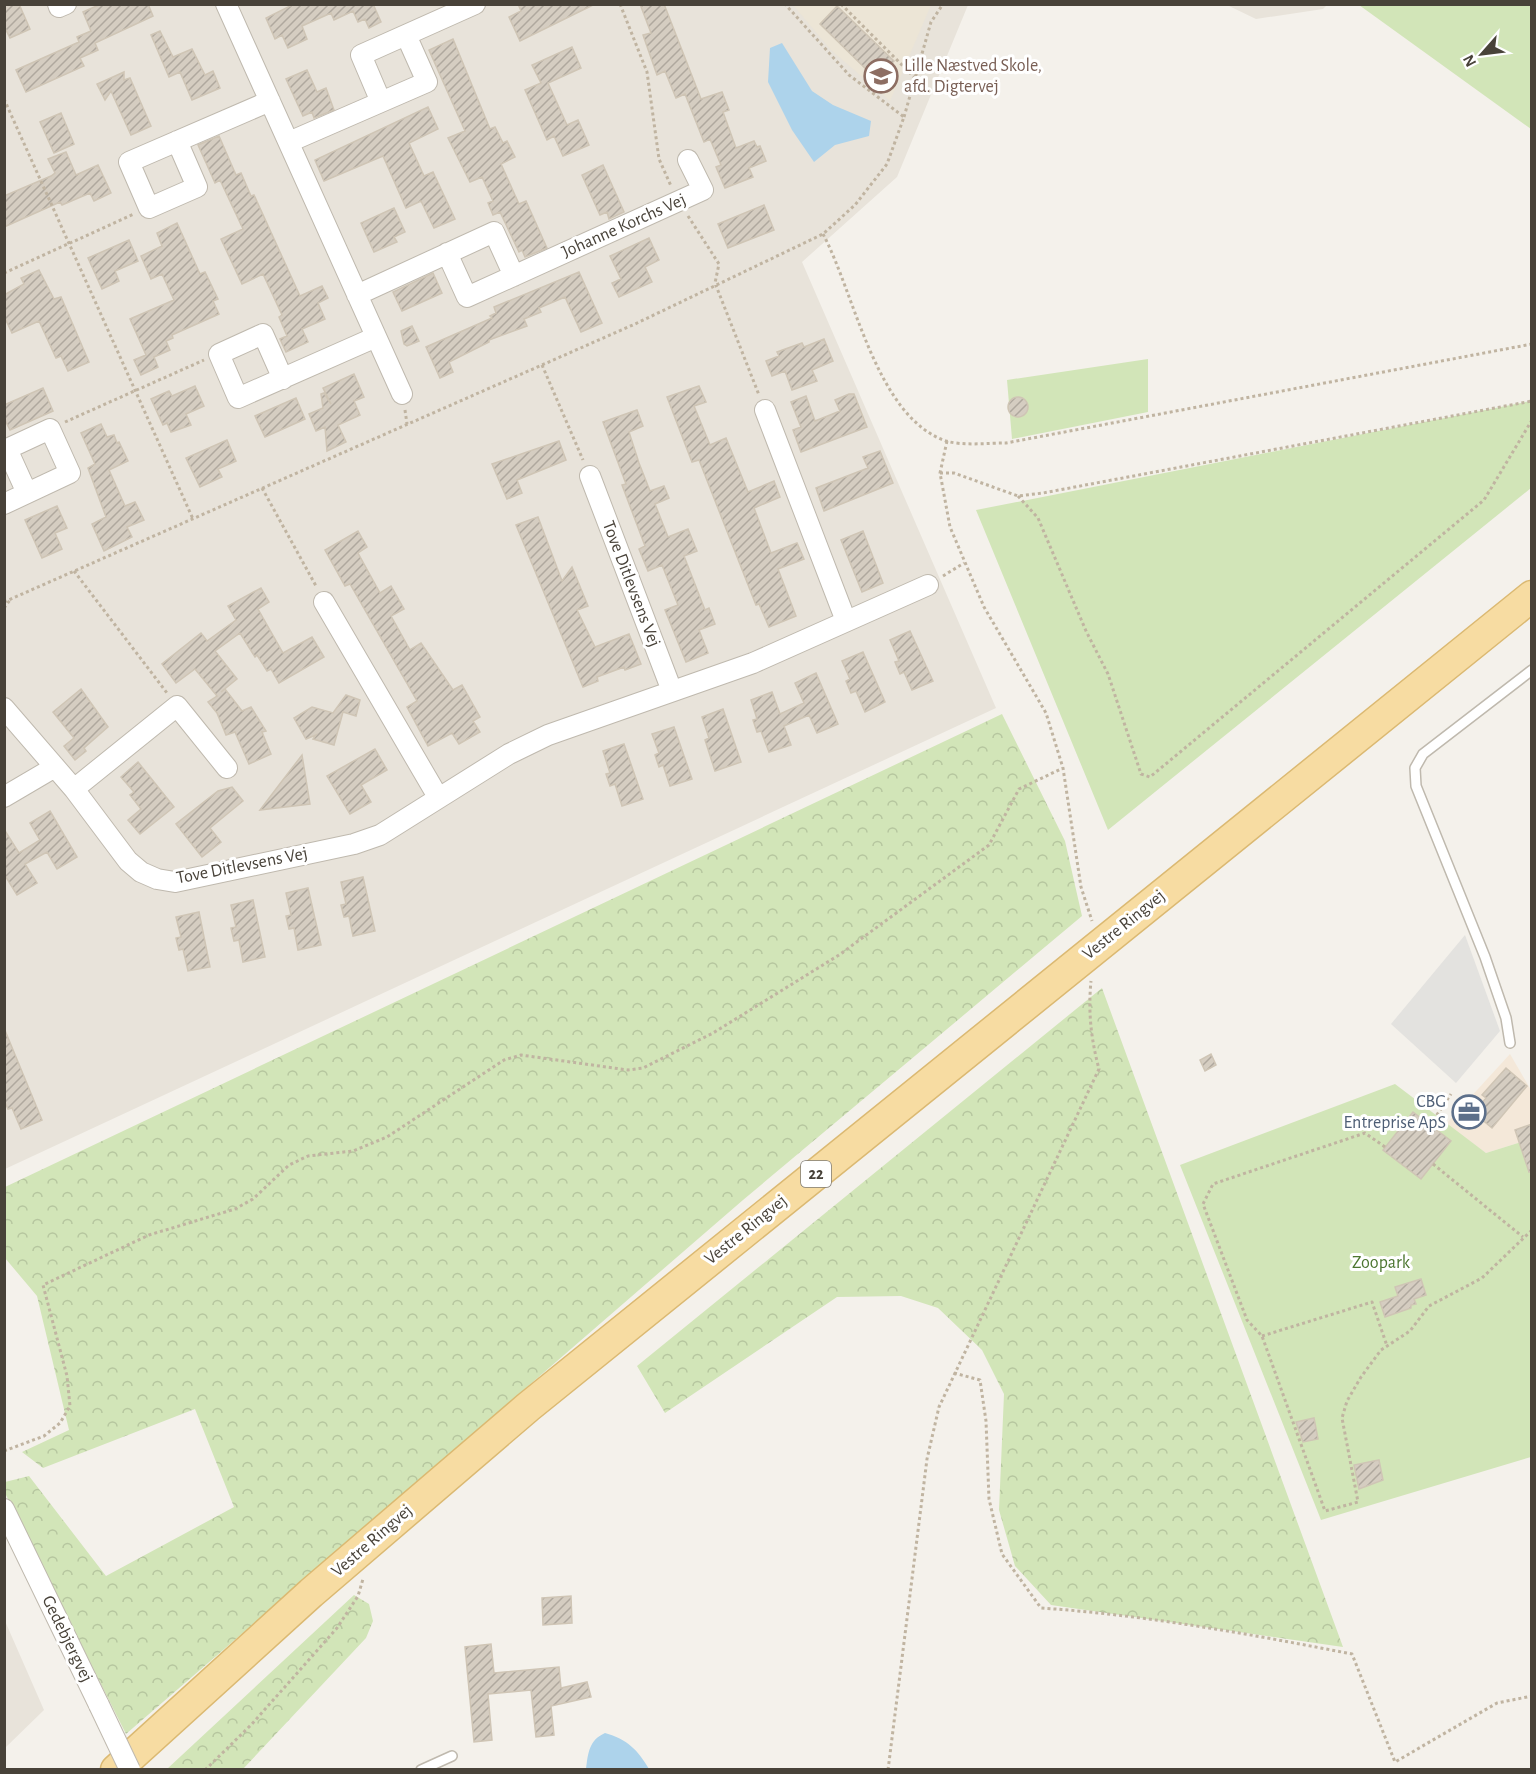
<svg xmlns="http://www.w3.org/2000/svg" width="1536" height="1774" font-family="'Alegreya Sans',sans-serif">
  <defs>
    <pattern id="forest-crowns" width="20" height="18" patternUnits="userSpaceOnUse" patternTransform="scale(1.5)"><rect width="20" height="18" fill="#d2e5b8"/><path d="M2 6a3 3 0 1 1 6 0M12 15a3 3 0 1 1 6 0" fill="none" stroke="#b6c69f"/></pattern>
    <pattern id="building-hatch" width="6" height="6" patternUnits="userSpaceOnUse" patternTransform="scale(1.5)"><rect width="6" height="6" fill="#d5cdc1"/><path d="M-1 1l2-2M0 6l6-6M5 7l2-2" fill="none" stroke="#afa89e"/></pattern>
  </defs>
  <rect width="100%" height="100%" fill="#f4f1eb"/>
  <!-- residential -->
  <path fill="#e8e3da" d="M4,5H968L897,177L802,262L996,708L5,1169Z
    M1227,5H1327L1323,9L1256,19Z
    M5,1621L44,1710L5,1748H4Z"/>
  <!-- commercial -->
  <path fill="#f4e8d9" d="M1510,1054L1531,1090V1139L1486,1153L1446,1124Z"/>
  <!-- education -->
  <path fill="#ece5d6" d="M793,5H931L890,101L831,50Z"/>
  <!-- forest -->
  <path fill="url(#forest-crowns)" d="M1002,714L1065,841L1082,916L743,1200L126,1734L5,1493V1482L29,1476L106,1576L234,1507L195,1409L43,1468L22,1452L69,1430L37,1296L5,1258V1187Z
    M1102,988L1343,1647L1051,1605L1015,1566L999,1510L1004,1394L982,1350L938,1308L901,1296L837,1297L665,1413L637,1366Z
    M354,1595L369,1604L373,1621L366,1638L243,1769H167Z"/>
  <!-- park -->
  <path fill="#d2e5b8" d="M1359,5H1531V129Z
    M1148,359V412L1012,439L1007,380Z
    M1531,401V488L1108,830L976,510Z
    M1395,1084L1486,1153L1531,1139V1457L1321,1520L1180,1165Z"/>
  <!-- parking -->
  <path fill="#e3e2df" d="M1465,935L1500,1031L1456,1083L1391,1024Z"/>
  <!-- water -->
  <path fill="#add3eb" d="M782,43L812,91L833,105L871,121L869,136L835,145L814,162L792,130L768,82L770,48Z
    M605,1733C627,1739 638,1750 649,1769H586C588,1753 589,1740 605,1733Z"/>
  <!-- building -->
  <path fill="url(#building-hatch)" stroke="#cfc5b5" stroke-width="1.5" d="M4,4H19L30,29L10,38L4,26Z
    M101,4H148L153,16L95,43L98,50L80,58L84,66L26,92L16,70L79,42L77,37L91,31L83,12Z
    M294,4H373L381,22L369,28L365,19L358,22L353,11L334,20L331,13L302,26L307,39L288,48L282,35L275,39L266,18Z
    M518,4H595L520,41L509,17L521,11Z
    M640,4H664L701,99L722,92L729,110L723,112L736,148L754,141L757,147L760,146L766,161L749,168L753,177L725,188L716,167L721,165L710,139L704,142L685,94L676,98L665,71L657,75L643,35L651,33Z
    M837,6L894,61L876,79L820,24Z
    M160,31L173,57L192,49L205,75L213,71L220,88L192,100L180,72L169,77L151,35Z
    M453,39L490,129L495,127L503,143L507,141L515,157L501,164L519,204L526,201L547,248L525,257L522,250L519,252L500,212L493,215L488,203L493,201L482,177L470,182L448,138L465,131L429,50Z
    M572,47L581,68L548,83L567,125L578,120L589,145L563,156L554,136L547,140L525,90L541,83L532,65Z
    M307,70L317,92L326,88L334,110L314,118L312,112L303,116L286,79Z
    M124,72V80L130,78L151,126L131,135L111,91L105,100L97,84Z
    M428,107L438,129L409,143L424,176L433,172L455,219L434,228L421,201L406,208L383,156L324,181L315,160Z
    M61,113L74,144L54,153L40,122Z
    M219,136L236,175L241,173L251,196L254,195L300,296L322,286L328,298L318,303L325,319L302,329L308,342L286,352L280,339L287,336L279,317L282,315L263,274L242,284L221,239L243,229L220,180L215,183L198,145Z
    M66,152L76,175L98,165L111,193L94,201L90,193L62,205L60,202L4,227V196L51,176L55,173L48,159Z
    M603,165L624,212L609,219L607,212L600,215L582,175Z
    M764,205L774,230L728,248L718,224Z
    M394,208L405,232L394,237L397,242L374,252L361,223Z
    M177,223L200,274L205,272L218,299L213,301L219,314L172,335L173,338L166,341L170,350L154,357L158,367L141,375L134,360L146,355L130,319L174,300L162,274L151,279L141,256L162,246L157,233Z
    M649,238L659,260L645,267L652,282L619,297L612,283L621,279L610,256Z
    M129,240L138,261L115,271L119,281L102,289L88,258Z
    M39,270L54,299L61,297L89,362L68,371L61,356L56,358L39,321L12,333L4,316V295L24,284L21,278Z
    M579,272L602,323L581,332L565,297L539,308L541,312L524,319L527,326L489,340V342L449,362L453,372L440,378L426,347L492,318L490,316L496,313L494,307Z
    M433,273L442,293L402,311L393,292Z
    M412,326L419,341L407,346L404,344L401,331Z
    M824,339L833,361L812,370L817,381L792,390L785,371L772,376L766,361L779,356L777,352L802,343L804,347Z
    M354,374L364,397L354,401L360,415L338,425L346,442L327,451L325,427L316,431L309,414L323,408L321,394L324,393L331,404L323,388Z
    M195,386L204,406L186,414L191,425L171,432L167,423L163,425L151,399L169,391L172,396Z
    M699,386L706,402L694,406L710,445L726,438L748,492L774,481L780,497L754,508L771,553L797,543L804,559L778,569L796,616L769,627L759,604L756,605L699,460L692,462L667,397Z
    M43,388L53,411L10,430L4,418V405Z
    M849,394H854L867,427L801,452L793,430L801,427L791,402L806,396L815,421L840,411L835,400Z
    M1008 407a10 10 0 1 1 20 0a10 10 0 1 1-20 0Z
    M296,398L305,419L265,437L255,416Z
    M637,410L643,426L629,432L639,463L650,491L664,486L669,498L655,504L668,537L688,529L697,551L684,556L705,610L709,608L715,624L699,630L708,653L686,662L665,610L678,605L662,565L648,571L639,549L645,546L622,485L626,484L603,422Z
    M101,424L107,437L114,435L117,443L119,442L128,461L109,470L125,506L135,502L144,520L127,527L132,537L104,551L92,524L106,517L88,468L95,464L81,433Z
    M227,440L236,461L218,469L222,477L200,487L186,458Z
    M559,441L566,460L517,480L522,493L507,499L492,464Z
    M880,451L893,483L824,511L816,488L868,468L863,457Z
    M57,506L67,528L55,533L62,549L42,558L25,520Z
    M538,517L562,581L572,567L588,606L577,610L595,647L629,634L641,664L625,670L624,667L597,677L598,681L583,687L516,525Z
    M358,531L367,547L358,553L380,593L391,586L404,609L391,616L410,650L421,643L453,690L462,685L480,717L473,721L480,732L459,744L452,733L428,746L407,707L417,701L350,584L345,586L325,550Z
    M863,531L883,583L862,592L841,540Z
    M261,588L269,602L258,609L283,653L312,637L324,657L279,683L271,669L267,671L257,655L255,657L240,633L215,651L237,679L221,692L225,689L242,711L251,707L266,731L262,732L271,754L249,764L235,732L226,735L217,713L208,702L217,696L195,669L176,683L162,664L201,633L207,641L236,620L228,606Z
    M910,631L933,681L912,690L904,672L900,674L895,662L899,661L890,640Z
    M863,652L885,702L865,712L856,691L851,693L846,681L850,679L842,661Z
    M816,673L838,724L817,733L809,715L784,726L791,745L769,752L761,731L757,732L753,720L757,719L751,700L772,692L780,714L804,703L795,683Z
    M81,689L108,727L84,748L86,751L75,760L64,746L74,738L53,712Z
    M346,695L360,700L356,716L343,712L334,745L313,739L316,735L306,739L294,718L312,707L333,713Z
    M723,709L741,762L715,771L705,740L709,738L702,717Z
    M674,727L692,779L670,786L663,765L659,767L655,755L659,753L652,734Z
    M624,744L643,799L622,806L615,784L610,786L606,774L610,773L603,751Z
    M375,749L387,770L361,785L371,802L350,814L327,776Z
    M302,755L310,804L260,810L279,785Z
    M138,762L174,807L140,834L128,820L141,809L130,795L134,792L121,777Z
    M232,787L243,801L210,828L221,842L202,857L176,824L218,791Z
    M50,811L77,857L57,869L47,852L25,864L37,883L17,895L4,874V829L19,853L40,840L30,823Z
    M363,877L375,931L353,936L349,916L344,917L341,905L346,904L341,882Z
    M308,888L321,945L298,950L294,928L289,929L286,916L291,915L286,893Z
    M253,900L265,957L243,962L239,940L234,941L231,928L236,927L231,905Z
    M199,912L210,967L188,971L183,949L179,950L176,938L181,937L176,917Z
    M4,1028L42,1120L21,1129L12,1108L8,1109L4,1100Z
    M1211,1054L1216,1065L1205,1071L1200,1060Z
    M1506,1068L1527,1086L1492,1128L1474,1113L1486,1098L1482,1095Z
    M1413,1112L1451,1141L1421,1179L1383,1150Z
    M1532,1124V1171L1529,1172L1515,1130Z
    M1421,1279L1426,1295L1414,1299L1416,1304L1411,1305V1308L1385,1317L1380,1302L1398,1296L1395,1287Z
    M1314,1418L1318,1439L1303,1442L1296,1422Z
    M1379,1460L1383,1480L1359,1489L1354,1465Z
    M571,1596L572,1623L543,1625L542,1598Z
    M491,1644L494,1673L559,1667L561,1688L587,1682L591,1697L551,1706L554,1735L536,1737L531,1690L488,1694L492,1740L474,1742L465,1647Z"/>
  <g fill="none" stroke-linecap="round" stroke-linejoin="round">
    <!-- service casing -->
    <g stroke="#bfb9ae" stroke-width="12">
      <path id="service" d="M1510,1043L1506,1018L1485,957L1416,786L1415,768L1423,754L1532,670
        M421,1770L452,1756"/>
    </g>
    <!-- minor casing -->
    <g stroke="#bfb9ae" stroke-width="22">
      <path id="minor" d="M58,4L59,7L66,4
        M226,4L402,394
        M381,102L361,55L475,4
        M177,141L197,187L149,208L129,162L270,101
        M289,142L427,82L406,35
        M447,253L467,297L703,190L688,160
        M357,295L494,232L514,276
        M283,379L263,334L219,354L238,398L376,337
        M765,410L846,621
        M590,476L672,691
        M4,504L70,473L50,429L7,449L27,493
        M324,602L438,797
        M4,708L74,789L128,861L141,872L157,879L175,882L354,844L380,835L509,754L548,735L753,663L928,585
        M74,789L177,706L227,768
        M4,797L55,767
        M4,1509L99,1705"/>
    </g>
    <!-- primary casing -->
    <g stroke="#dbb972" stroke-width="33">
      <path id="primary" d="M116,1770L311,1593L528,1407L1532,596"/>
    </g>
    <!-- path -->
    <path stroke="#c0b4a1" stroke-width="3" stroke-dasharray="3 3" stroke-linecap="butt" d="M620,4L647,72L659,159L671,186
      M841,4L914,77
      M4,99L193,519
      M904,117L931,22L943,4
      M688,216L719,264L715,283L759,395
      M823,234C855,294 876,417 946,441C963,446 988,443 1006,443L1532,344
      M4,273L134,214
      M542,365L583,460
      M405,410L407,424
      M65,422L204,360
      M947,441L940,473L950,527L984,607L1046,713L1063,768L1081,887L1092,921
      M940,473H954L1018,496L1043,493L1532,401
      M262,488L316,586
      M1018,496L1038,518L1086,631L1108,674L1141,774L1150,777L1484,500L1532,420
      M74,571L167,693
      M943,576L964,563
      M4,602L635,324L823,234L855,205L887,164L904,117L849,75L785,4
      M4,608L10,600
      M1430,1125L1451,1094
      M1385,1147L1365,1133L1213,1184L1203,1204L1247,1320L1262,1336L1325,1511L1358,1502L1342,1418L1347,1401L1361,1377L1381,1350L1410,1331L1429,1306L1482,1278L1532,1230
      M1433,1164L1523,1237
      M1262,1336L1372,1302L1387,1346
      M954,1373L980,1380L986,1421L989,1499L1002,1554L1041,1608C1146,1615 1249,1634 1352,1654L1395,1762L1497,1703L1532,1696
      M4,1451L44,1436L60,1423L70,1406L67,1376L43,1285L149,1235L235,1209L253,1199L289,1165L308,1156L353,1151L387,1137L504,1060L521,1055L628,1070L643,1068L713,1033L839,955L989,845L1019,789L1063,768
      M205,1770L252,1724L337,1628L358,1596L363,1579
      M888,1770L927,1459L939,1407L1099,1069C1091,1039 1088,1012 1091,981"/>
    <!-- service -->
    <use href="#service" stroke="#fff" stroke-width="9"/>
    <!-- minor -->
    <use href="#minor" stroke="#fff" stroke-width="20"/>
    <!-- primary -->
    <use href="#primary" stroke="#f7dca2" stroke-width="30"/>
    <!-- minor-bridge casing -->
    <g stroke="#bfb9ae" stroke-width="22" stroke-linecap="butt">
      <path id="minor-bridge" d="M99,1705L130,1770"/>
    </g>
    <!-- minor-bridge -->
    <use href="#minor-bridge" stroke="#fff" stroke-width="20"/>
  </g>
  <!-- icons -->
  <defs>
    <g id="school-ring" transform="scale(1.725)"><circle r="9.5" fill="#fff" stroke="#8d6e63" stroke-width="1.5"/><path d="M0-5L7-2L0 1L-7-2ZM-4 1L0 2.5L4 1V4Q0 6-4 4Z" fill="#8d6e63"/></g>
    <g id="office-ring" transform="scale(1.725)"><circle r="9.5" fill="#fff" stroke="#5c6f8a" stroke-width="1.5"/><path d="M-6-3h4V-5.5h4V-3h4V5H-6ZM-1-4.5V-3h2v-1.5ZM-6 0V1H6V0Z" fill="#5c6f8a"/></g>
  </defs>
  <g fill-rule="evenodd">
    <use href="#school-ring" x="881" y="76"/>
    <use href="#office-ring" x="1469" y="1112"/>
  </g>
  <g text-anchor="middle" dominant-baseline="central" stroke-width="6" stroke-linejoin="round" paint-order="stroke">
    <!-- shield labels -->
    <rect fill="#fff" stroke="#7f7b74" stroke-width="1.5" x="801" y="1161" width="30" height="26" rx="4.5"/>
    <g font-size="16" font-weight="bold" fill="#484239">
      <text x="816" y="1174">22</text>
    </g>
    <!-- education labels -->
    <g font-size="18" fill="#785e54" stroke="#fff" text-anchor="start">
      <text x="904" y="66">Lille Næstved Skole,<tspan x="904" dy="21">afd. Digtervej</tspan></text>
    </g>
    <!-- street labels -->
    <g font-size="18" fill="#484239" stroke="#fff">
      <text transform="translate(624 226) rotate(-24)">Johanne Korchs Vej</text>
      <text transform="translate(631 584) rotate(69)">Tove Ditlevsens Vej</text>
      <text transform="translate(242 866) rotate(-11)">Tove Ditlevsens Vej</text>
      <text transform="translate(1124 925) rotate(-39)">Vestre Ringvej</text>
      <text transform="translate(746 1230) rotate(-39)">Vestre Ringvej</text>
      <text transform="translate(372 1541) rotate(-41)">Vestre Ringvej</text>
      <text transform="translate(67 1639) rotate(64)">Gedebjergvej</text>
    </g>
    <!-- service labels -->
    <g font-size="18" fill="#4e5e75" stroke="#fff" text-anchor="end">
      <text x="1446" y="1102">CBG<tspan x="1446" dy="21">Entreprise ApS</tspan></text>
    </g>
    <!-- park labels -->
    <g font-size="18" fill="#4c7630" stroke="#fff">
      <text x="1381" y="1263">Zoopark</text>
    </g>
  </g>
  <!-- border -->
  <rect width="1536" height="1774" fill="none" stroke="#484239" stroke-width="12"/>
  <!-- north arrow -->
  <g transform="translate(1482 54) rotate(242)" stroke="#ffffff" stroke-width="4.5" paint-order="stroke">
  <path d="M0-4.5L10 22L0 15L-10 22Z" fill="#484239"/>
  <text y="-9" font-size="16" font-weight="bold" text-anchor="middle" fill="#484239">N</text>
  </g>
</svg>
